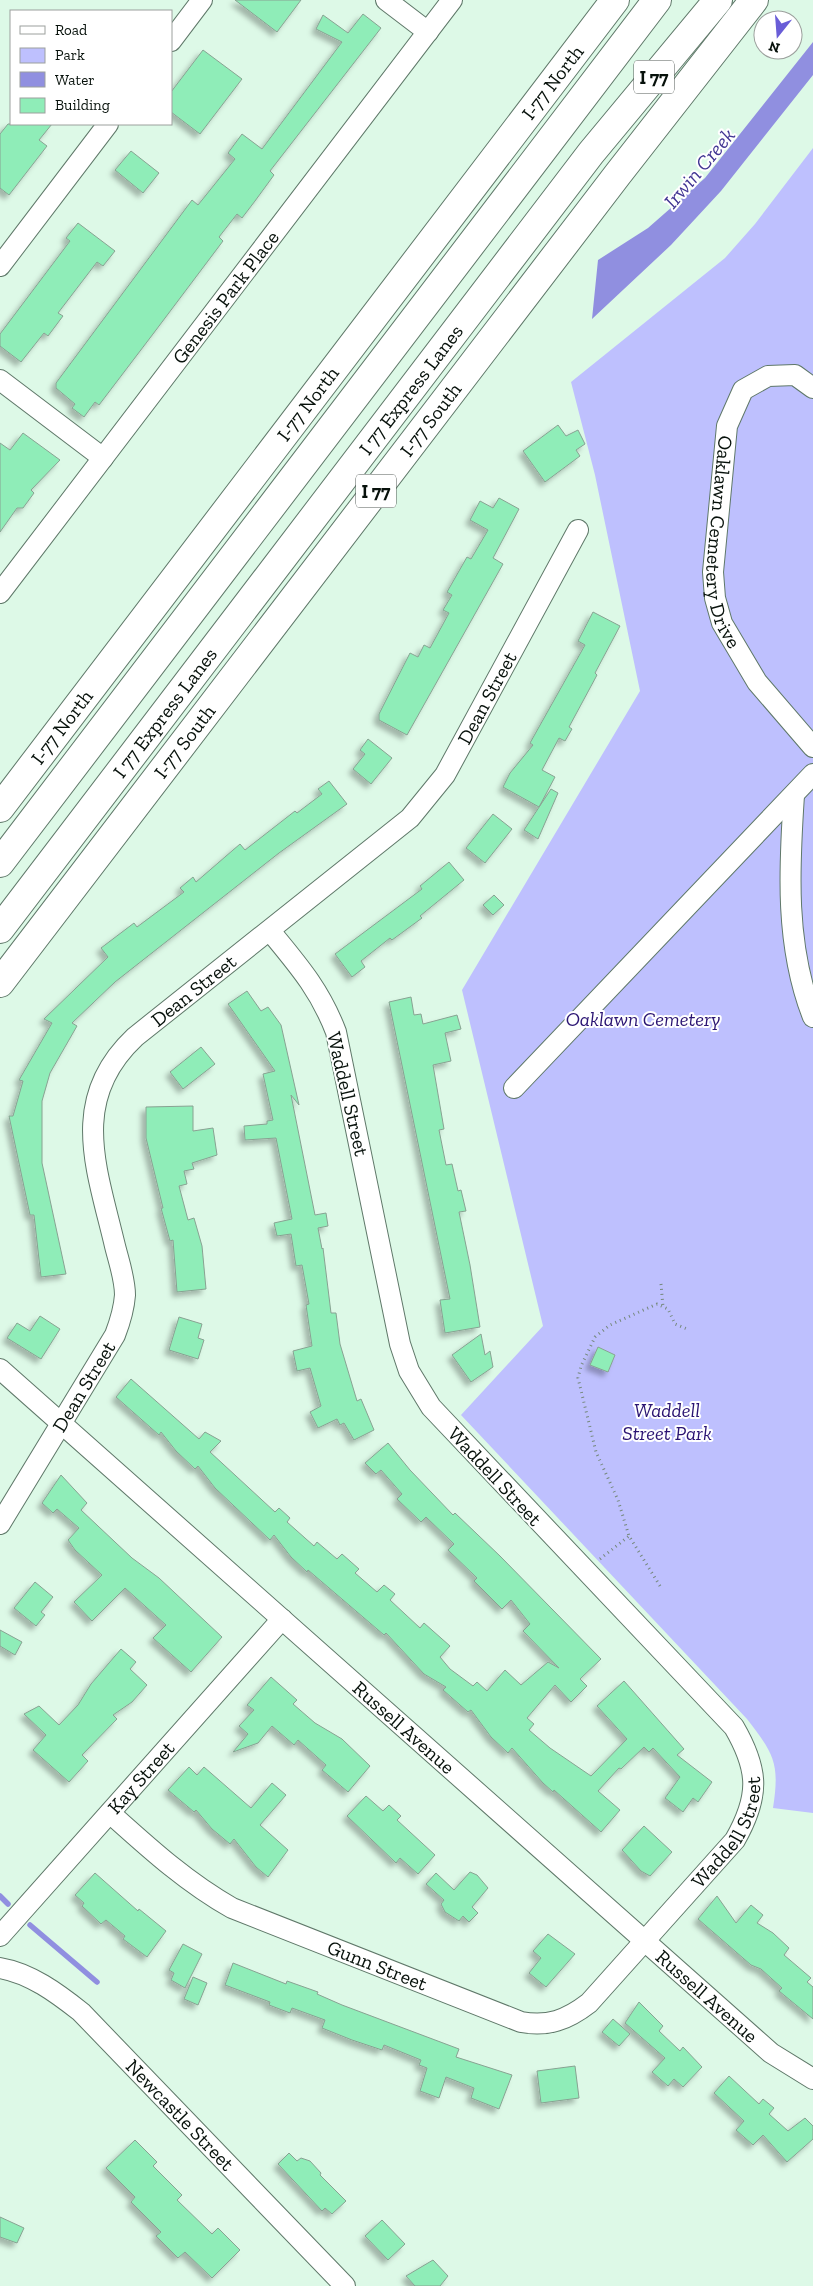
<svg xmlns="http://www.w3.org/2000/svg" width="813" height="2286" font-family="'Zilla Slab',serif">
  <defs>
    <filter id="shadow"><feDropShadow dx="-4.5" dy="4.5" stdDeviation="2.5" flood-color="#0004"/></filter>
  </defs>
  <rect width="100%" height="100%" fill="#ddf9e7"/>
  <!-- green -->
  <path fill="#bec0fe" d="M813,148V1813L773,1808C780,1763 774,1754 747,1719L461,1415L543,1326L462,990L640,691L595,475L571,382L725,258L755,224Z"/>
  <!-- water -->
  <path fill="#908fe0" d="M813,42V75L721,191L671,245L592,319L598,260L648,228L705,178Z"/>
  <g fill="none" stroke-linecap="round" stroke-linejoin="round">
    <!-- stream -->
    <path stroke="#908fe0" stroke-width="5.5" d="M0,1896L8,1904
      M30,1925L97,1982"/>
  </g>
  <!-- building -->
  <path fill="#8fedb8" stroke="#88a292" filter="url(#shadow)" d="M235,0H301L277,32Z
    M363,14L381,28L270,171L274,175L255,201L242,218L237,214L219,237L223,241L153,334L99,405L95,402L84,417L72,408L75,404L56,388V383L192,200L198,205L235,159L228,153L242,134L262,149L342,42L316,29L323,15L348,33Z
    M203,50L242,79L200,134L171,112V92Z
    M8,124H52L39,140L47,146L9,195L0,188V134Z
    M131,151L159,173L143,193L115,170Z
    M78,223L115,251L103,266L97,262L58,313L63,316L48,336L44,333L21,362L0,346V334L70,241L66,238Z
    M558,425L566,436L578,430L585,444L576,450L580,456L545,482L523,451Z
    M23,433L60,460L31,490L34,493L23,508H17L0,532V443L10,450Z
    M499,498L519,509L493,558L503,564L407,735L379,720V714L410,653L418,657L424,645L430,648L449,613L443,610L452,595L447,592L467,557L471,559L488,530L470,520L480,501L493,508Z
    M593,612L620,626L595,673L597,675L569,727L572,729L565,741L559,738L542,770L555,777L539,807L503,787L510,773L533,745L530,743L585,645L578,641Z
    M368,739L392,758L371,784L353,769L365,754L360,750Z
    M329,781L347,804L279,853L115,982L72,1023L77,1026L50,1073L42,1101V1163L66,1274L41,1277L34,1215H30L9,1116H13L23,1081L19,1080L52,1023L44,1019L108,957L101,948L134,923L137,927L184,892L180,888L193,877L196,882L240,844L245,850L295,811L297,813L322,794L318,789Z
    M551,789L558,793L538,839L524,830Z
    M493,814L512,829L485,863L466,848Z
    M449,862L464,880L420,916L422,918L392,940L390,938L361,961L365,967L352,977L335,954L422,889L420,886Z
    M494,895L504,905L493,915L483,905Z
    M247,991L261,1011L268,1007L281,1025L299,1105L291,1095L315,1215L326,1213L328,1226L318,1228L322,1249L323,1248L331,1313H336L340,1344L357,1401L361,1399L374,1430L354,1440L344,1423L340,1425L337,1419L318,1428L310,1412L321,1406L310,1368L297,1371L293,1351L312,1346L306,1305L309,1304L302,1265L296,1266L291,1234L277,1236L274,1223L292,1219L276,1138L245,1140L244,1126L267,1124V1121L273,1120L263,1074L275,1071L228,1004Z
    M411,997L414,1015L421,1014L423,1024L457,1015L461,1029L445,1033L451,1061L433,1065L444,1129L439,1130L446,1165L452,1164L458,1191L461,1190L466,1211L459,1212L470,1265L480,1327L445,1333L440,1300L450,1299L389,1002Z
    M201,1047L215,1064L183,1089L170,1072Z
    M193,1106V1131L213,1128L217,1155L192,1163L194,1169L184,1171L187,1184L179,1186L188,1220L194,1218L202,1246L206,1289L177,1292L173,1240L170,1241L161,1208H163L146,1138V1107Z
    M40,1316L60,1329L41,1359L7,1338L17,1323L30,1331Z
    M179,1317L202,1324L198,1338L204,1340L198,1359L169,1350Z
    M481,1334L485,1355L490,1351L493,1367L471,1382L452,1355Z
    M598,1347L615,1355L608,1372L590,1365Z
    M131,1379L199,1439L205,1432L221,1441L210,1452L275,1512L279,1508L290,1518L287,1522L314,1546L317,1542L337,1559L342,1554L359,1569L355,1573L377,1592L384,1585L395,1594L390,1600L420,1628L424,1623L450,1646L440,1657L450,1669L473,1686L477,1682L487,1691L505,1670L521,1685L548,1662L559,1668L523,1631L530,1624L511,1600L502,1609L474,1581L477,1578L448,1550L454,1544L426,1517L421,1522L397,1499L402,1494L381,1470L376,1474L365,1463L388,1443L410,1470L453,1515L455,1513L500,1556L601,1659L580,1679L587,1686L571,1702L555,1685L527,1718L534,1724L529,1730L550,1748L591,1776L627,1739L597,1706L624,1681L684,1749L677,1755L712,1782L698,1802L693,1798L683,1812L665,1798L680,1777L653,1748L649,1752L644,1747L621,1769L619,1768L598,1791L620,1810L601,1832L554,1790L553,1792L543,1783L512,1748L508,1753L491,1737L471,1710L468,1712L443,1690L446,1687L424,1674L386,1633L384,1635L308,1570L307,1572L291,1557L274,1535L270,1540L215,1488L198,1466L195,1469L176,1451L161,1432L159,1435L116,1397Z
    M61,1475L87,1503L81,1510L132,1558L159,1578L222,1637L191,1672L153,1638L166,1625L125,1588L92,1621L74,1602L102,1575L75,1550L68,1540L79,1528L57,1509L53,1513L42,1503Z
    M35,1582L53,1597L41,1612L45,1615L36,1626L14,1608Z
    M0,1630L22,1642L15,1655L0,1646Z
    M121,1649L136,1662L130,1669L147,1685L132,1702L113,1715L117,1719L82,1755L88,1761L69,1782L33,1750L46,1735L24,1714L39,1706L59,1725L78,1705L91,1684Z
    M271,1677L297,1700L293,1704L315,1723L342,1739L370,1766L348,1792L322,1770L326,1765L298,1740L294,1745L272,1726L258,1743L233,1752L248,1734L239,1726L254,1710L247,1705Z
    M189,1767L197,1775L204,1767L251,1808L272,1783L286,1795L260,1825L288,1850L268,1877L256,1867L234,1839L230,1844L212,1829L196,1810L194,1812L168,1790Z
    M366,1796L383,1811L389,1805L401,1816L397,1820L435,1855L418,1874L400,1858L396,1863L347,1816Z
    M644,1826L672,1852L650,1876L641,1871L622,1850Z
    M470,1872L477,1875L488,1888L472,1907L478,1913L469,1922L463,1916L459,1921L445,1912L441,1904L444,1900L426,1884L436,1873L454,1890Z
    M95,1873L138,1911L139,1909L166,1931L147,1957L123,1939L125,1936L106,1920L101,1924L82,1906L84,1903L75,1895Z
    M717,1896L736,1923L751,1905L763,1915L757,1923L773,1933L789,1948L784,1955L811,1978L807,1982L813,1987V2019L779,1991L782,1988L761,1969L751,1965L698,1919Z
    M548,1934L575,1954L546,1987L529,1973L541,1958L533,1951Z
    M183,1944L202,1954L185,1988L171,1980L174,1973L169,1970Z
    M233,1963L286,1984L287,1981L318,1992L317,1994L342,2005L459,2049L456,2057L512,2075L499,2109L471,2098L474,2088L446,2077L439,2098L420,2091L427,2068L419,2065L421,2060L384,2045L382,2050L352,2040L322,2028L325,2020L292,2008L290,2013L269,2005L270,2002L225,1985Z
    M193,1977L207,1983L198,2005L184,1999Z
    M639,2002L663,2026L659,2031L680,2051L683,2047L702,2067L683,2087L674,2079L668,2086L652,2072L665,2058L625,2023Z
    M613,2019L630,2034L619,2046L602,2032Z
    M575,2066L579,2098L541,2103L537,2071Z
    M729,2076L759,2104L763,2099L774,2108L769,2114L788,2131L805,2118L813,2126V2139L787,2162L763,2135L753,2145L736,2130L744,2121L714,2093Z
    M135,2140L157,2162L153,2166L182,2195L177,2200L212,2234L218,2228L240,2250L212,2278L185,2252L178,2258L156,2236L161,2232L131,2202L135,2197L106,2168Z
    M289,2153L297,2161L301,2158L310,2161L321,2173L320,2175L346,2201L332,2214L325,2208L322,2211L278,2164Z
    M0,2217L24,2228L17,2243L0,2237Z
    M382,2220L405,2244L388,2260L365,2236Z
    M433,2260L448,2276L440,2286H415L406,2276Z"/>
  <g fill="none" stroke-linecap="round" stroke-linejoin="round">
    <!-- street casing -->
    <g stroke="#5f7869" stroke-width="22">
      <g id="street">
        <path d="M386,0L428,32"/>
        <path d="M171,41L202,0"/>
        <path d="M0,266L108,124"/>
        <path d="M0,380L103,458"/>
        <path id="s1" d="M813,388L795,375L768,376L743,390L727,426L713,572L715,598L722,623L757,682L813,747"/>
        <path id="s2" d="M0,593L452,0"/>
        <path d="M794,795C789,869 785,946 813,1017"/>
        <path d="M514,1088L813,774"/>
        <path id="s3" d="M0,1369L771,2053L813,2079"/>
        <path id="s4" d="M0,1524L115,1335C120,1322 124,1309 125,1295C125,1279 119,1262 115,1246C97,1169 68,1100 135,1037L410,818L445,775L578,530"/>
        <path id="s5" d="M110,1813C149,1848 186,1882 232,1908L521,2022C548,2027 567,2020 589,2003L735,1840C760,1796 759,1770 734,1727L431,1407L409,1371L400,1344L336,1032C320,990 298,965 270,931"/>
        <path id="s6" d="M0,1936L282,1619"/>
        <path id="s7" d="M0,1968C30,1973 57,1993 81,2012L345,2286"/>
      </g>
    </g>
    <!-- highway casing -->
    <g stroke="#5f7869" stroke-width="30">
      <g id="highway">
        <path id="s8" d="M0,808L615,0"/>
        <path d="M0,863L657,0"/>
        <path id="s9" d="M0,929L591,153L718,0"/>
        <path id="s10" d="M0,983L618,174L754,0"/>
      </g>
    </g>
    <!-- path -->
    <path stroke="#75887c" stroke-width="3" stroke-dasharray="1 4" stroke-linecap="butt" d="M661,1284L663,1307
      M600,1559L629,1536
      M660,1586L629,1536L618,1500L596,1452L578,1378L581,1366L595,1337L610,1325L657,1304L668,1309L675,1324L687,1329"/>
    <!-- street -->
    <use href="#street" stroke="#fff" stroke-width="20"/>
    <!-- highway -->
    <use href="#highway" stroke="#fff" stroke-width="28"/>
  </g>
  <g text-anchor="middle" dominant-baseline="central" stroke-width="4" stroke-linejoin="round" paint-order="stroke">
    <!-- shield labels -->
    <g fill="#fff" stroke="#515854" stroke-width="1">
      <rect x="634" y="60.5" width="40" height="33" rx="4"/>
      <rect x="356" y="474.5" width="40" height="33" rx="4"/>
    </g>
    <g font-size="19" font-weight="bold" fill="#07110b">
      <text x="654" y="77">I 77</text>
      <text x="376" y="491">I 77</text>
    </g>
    <!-- street labels -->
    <g font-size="20" fill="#07110b" stroke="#fff">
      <text stroke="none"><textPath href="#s8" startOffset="912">I-77 North</textPath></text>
      <text stroke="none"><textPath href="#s2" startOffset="372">Genesis Park Place</textPath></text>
      <text stroke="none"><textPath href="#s9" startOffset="678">I 77 Express Lanes</textPath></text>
      <text stroke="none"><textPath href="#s8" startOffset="508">I-77 North</textPath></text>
      <text stroke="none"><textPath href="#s10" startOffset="709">I-77 South</textPath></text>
      <text stroke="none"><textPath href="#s1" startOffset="235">Oaklawn Cemetery Drive</textPath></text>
      <text stroke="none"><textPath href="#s4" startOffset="1031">Dean Street</textPath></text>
      <text stroke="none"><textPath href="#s9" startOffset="272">I 77 Express Lanes</textPath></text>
      <text stroke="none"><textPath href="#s8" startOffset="102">I-77 North</textPath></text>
      <text stroke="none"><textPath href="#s10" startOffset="304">I-77 South</textPath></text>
      <text stroke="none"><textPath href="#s4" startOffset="611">Dean Street</textPath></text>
      <text transform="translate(348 1094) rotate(77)">Waddell Street</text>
      <text stroke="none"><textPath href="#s4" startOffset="161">Dean Street</textPath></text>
      <text transform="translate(495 1476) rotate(47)">Waddell Street</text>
      <text stroke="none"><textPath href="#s3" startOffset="540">Russell Avenue</textPath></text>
      <text stroke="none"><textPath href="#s6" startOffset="212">Kay Street</textPath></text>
      <text stroke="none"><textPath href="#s5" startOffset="761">Waddell Street</textPath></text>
      <text stroke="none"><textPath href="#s5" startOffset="311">Gunn Street</textPath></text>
      <text stroke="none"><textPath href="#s3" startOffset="945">Russell Avenue</textPath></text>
      <text stroke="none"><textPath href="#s7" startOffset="236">Newcastle Street</textPath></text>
    </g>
    <!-- park labels -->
    <g font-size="20" font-style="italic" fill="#2a1472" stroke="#fff">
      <text x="643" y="1019">Oaklawn Cemetery</text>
      <text x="667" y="1410">Waddell<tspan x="667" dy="23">Street Park</tspan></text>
    </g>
    <!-- water labels -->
    <g font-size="21" font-style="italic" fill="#413693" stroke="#fff">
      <text transform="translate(699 168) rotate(-50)">Irwin Creek</text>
    </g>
  </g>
  <!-- legend -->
  <rect x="10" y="10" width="162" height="115" fill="#ffffff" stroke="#9ca09d"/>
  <rect x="20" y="26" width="25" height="8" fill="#ffffff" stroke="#9ca09d"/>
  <text x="55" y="35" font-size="15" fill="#07110b">Road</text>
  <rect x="20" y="48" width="25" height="15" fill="#bec0fe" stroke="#9ca09d"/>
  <text x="55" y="60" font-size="15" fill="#07110b">Park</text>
  <rect x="20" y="72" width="25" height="15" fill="#908fe0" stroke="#9ca09d"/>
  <text x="55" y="85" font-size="15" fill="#07110b">Water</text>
  <rect x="20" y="98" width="25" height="15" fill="#8fedb8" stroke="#9ca09d"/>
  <text x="55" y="110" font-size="15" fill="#07110b">Building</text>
  <!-- north arrow -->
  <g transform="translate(778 35) rotate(197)"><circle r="24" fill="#ffffff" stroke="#9ca09d"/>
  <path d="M0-4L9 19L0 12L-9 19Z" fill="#695dd7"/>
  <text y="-8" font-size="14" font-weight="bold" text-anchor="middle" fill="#07110b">N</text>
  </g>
</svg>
